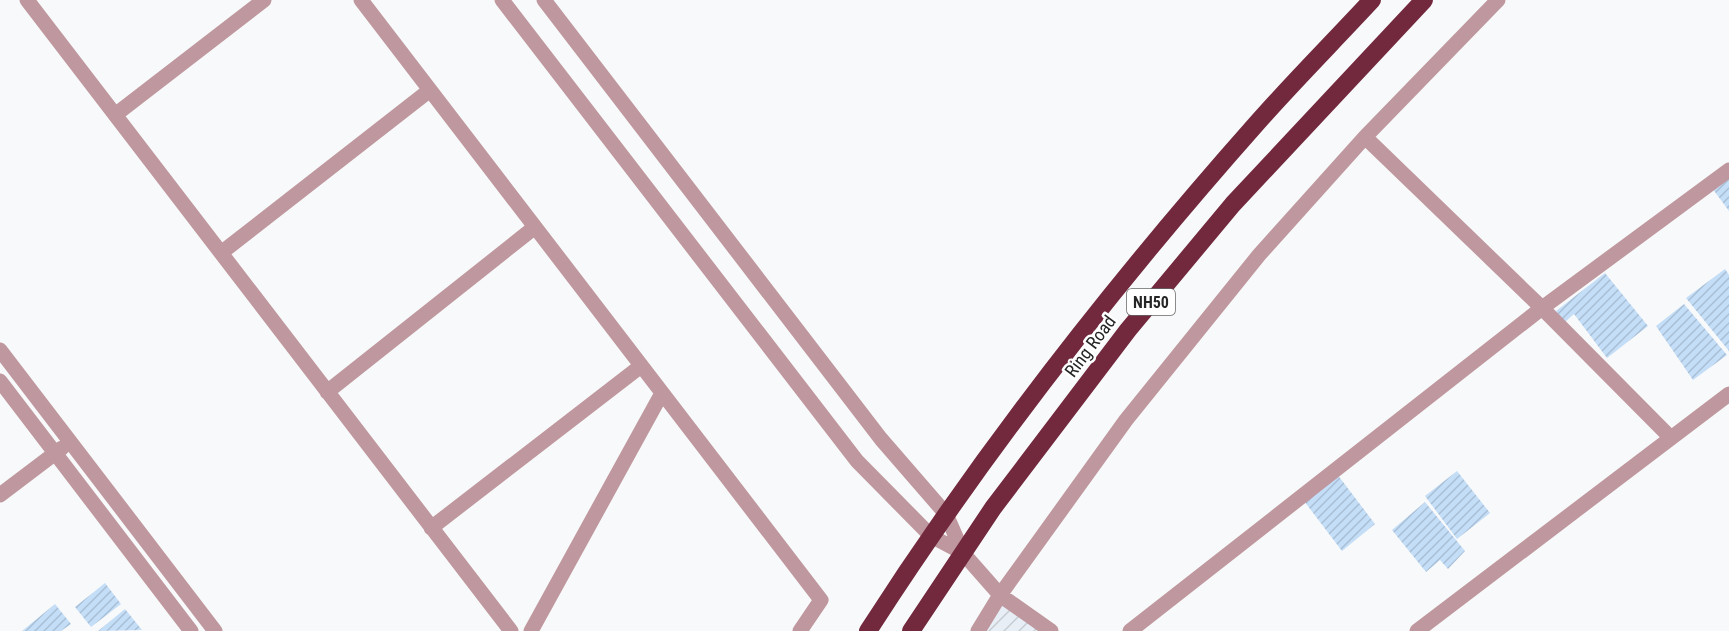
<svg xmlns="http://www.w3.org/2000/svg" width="1729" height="631" font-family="'Roboto Condensed',sans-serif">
  <defs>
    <pattern id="industrial-furrows" width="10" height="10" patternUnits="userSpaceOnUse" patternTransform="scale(1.5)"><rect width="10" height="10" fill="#e7eef5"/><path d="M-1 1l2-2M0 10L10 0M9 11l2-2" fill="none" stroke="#c6ccd2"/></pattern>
    <pattern id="building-hatch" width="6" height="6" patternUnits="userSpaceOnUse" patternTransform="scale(1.5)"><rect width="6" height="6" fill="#c4def8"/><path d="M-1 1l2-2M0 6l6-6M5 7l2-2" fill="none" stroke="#a8bed5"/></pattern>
  </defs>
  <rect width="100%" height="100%" fill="#f8f9fa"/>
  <!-- industrial -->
  <path fill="url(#industrial-furrows)" d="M1000,595L1051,631H978Z"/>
  <!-- building -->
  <path fill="url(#building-hatch)" d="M1729,175V211L1712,188Z
    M1725,269L1729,275V351L1686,298Z
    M1605,273L1648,326L1607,358L1574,314L1564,323L1556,311Z
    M1684,304L1727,355L1693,380L1656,326Z
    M1457,471L1490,513L1457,539L1425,496Z
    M1337,474L1375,524L1342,551L1304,501Z
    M1425,502L1465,551L1448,569L1440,560L1426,572L1392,530Z
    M105,583L121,604L91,627L75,607Z
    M55,604L71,624L61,631H22Z
    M125,609L142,630L98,631Z"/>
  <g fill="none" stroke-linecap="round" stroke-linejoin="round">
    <!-- street -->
    <path stroke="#bf989f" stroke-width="15" d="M27,0L511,631
      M361,0L821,600L800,631
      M502,0L857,461L931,536L963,553L946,514L881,439L544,0
      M115,115L264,0
      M1365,137L1542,308L1671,438
      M221,253L430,90
      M0,350L215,631
      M0,381L191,631
      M327,392L535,227
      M0,495L62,448
      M431,528L641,366
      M963,553L1000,595L1051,631
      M531,631L662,393
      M978,631L1000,595L1126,420L1259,255L1365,137L1498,0
      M1130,631L1542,308L1729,170
      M1417,631L1729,394"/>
    <!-- highway -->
    <path stroke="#72293e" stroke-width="18" d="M868,631C983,452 1116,282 1257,123C1294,81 1334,41 1372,0
      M911,631L993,508L1128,330L1233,204L1424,0"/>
  </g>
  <g text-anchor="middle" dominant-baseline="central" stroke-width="5" stroke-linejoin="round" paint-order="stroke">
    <!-- shield labels -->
    <rect fill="#fff" stroke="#676768" stroke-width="1.5" x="1127" y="289" width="48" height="26" rx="4.5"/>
    <g font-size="16" font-weight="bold" fill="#262627">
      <text x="1151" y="302">NH50</text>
    </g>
    <!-- street labels -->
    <g font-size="18" fill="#262627" stroke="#fff">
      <text transform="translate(1090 346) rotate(-53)">Ring Road</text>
    </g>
  </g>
</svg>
